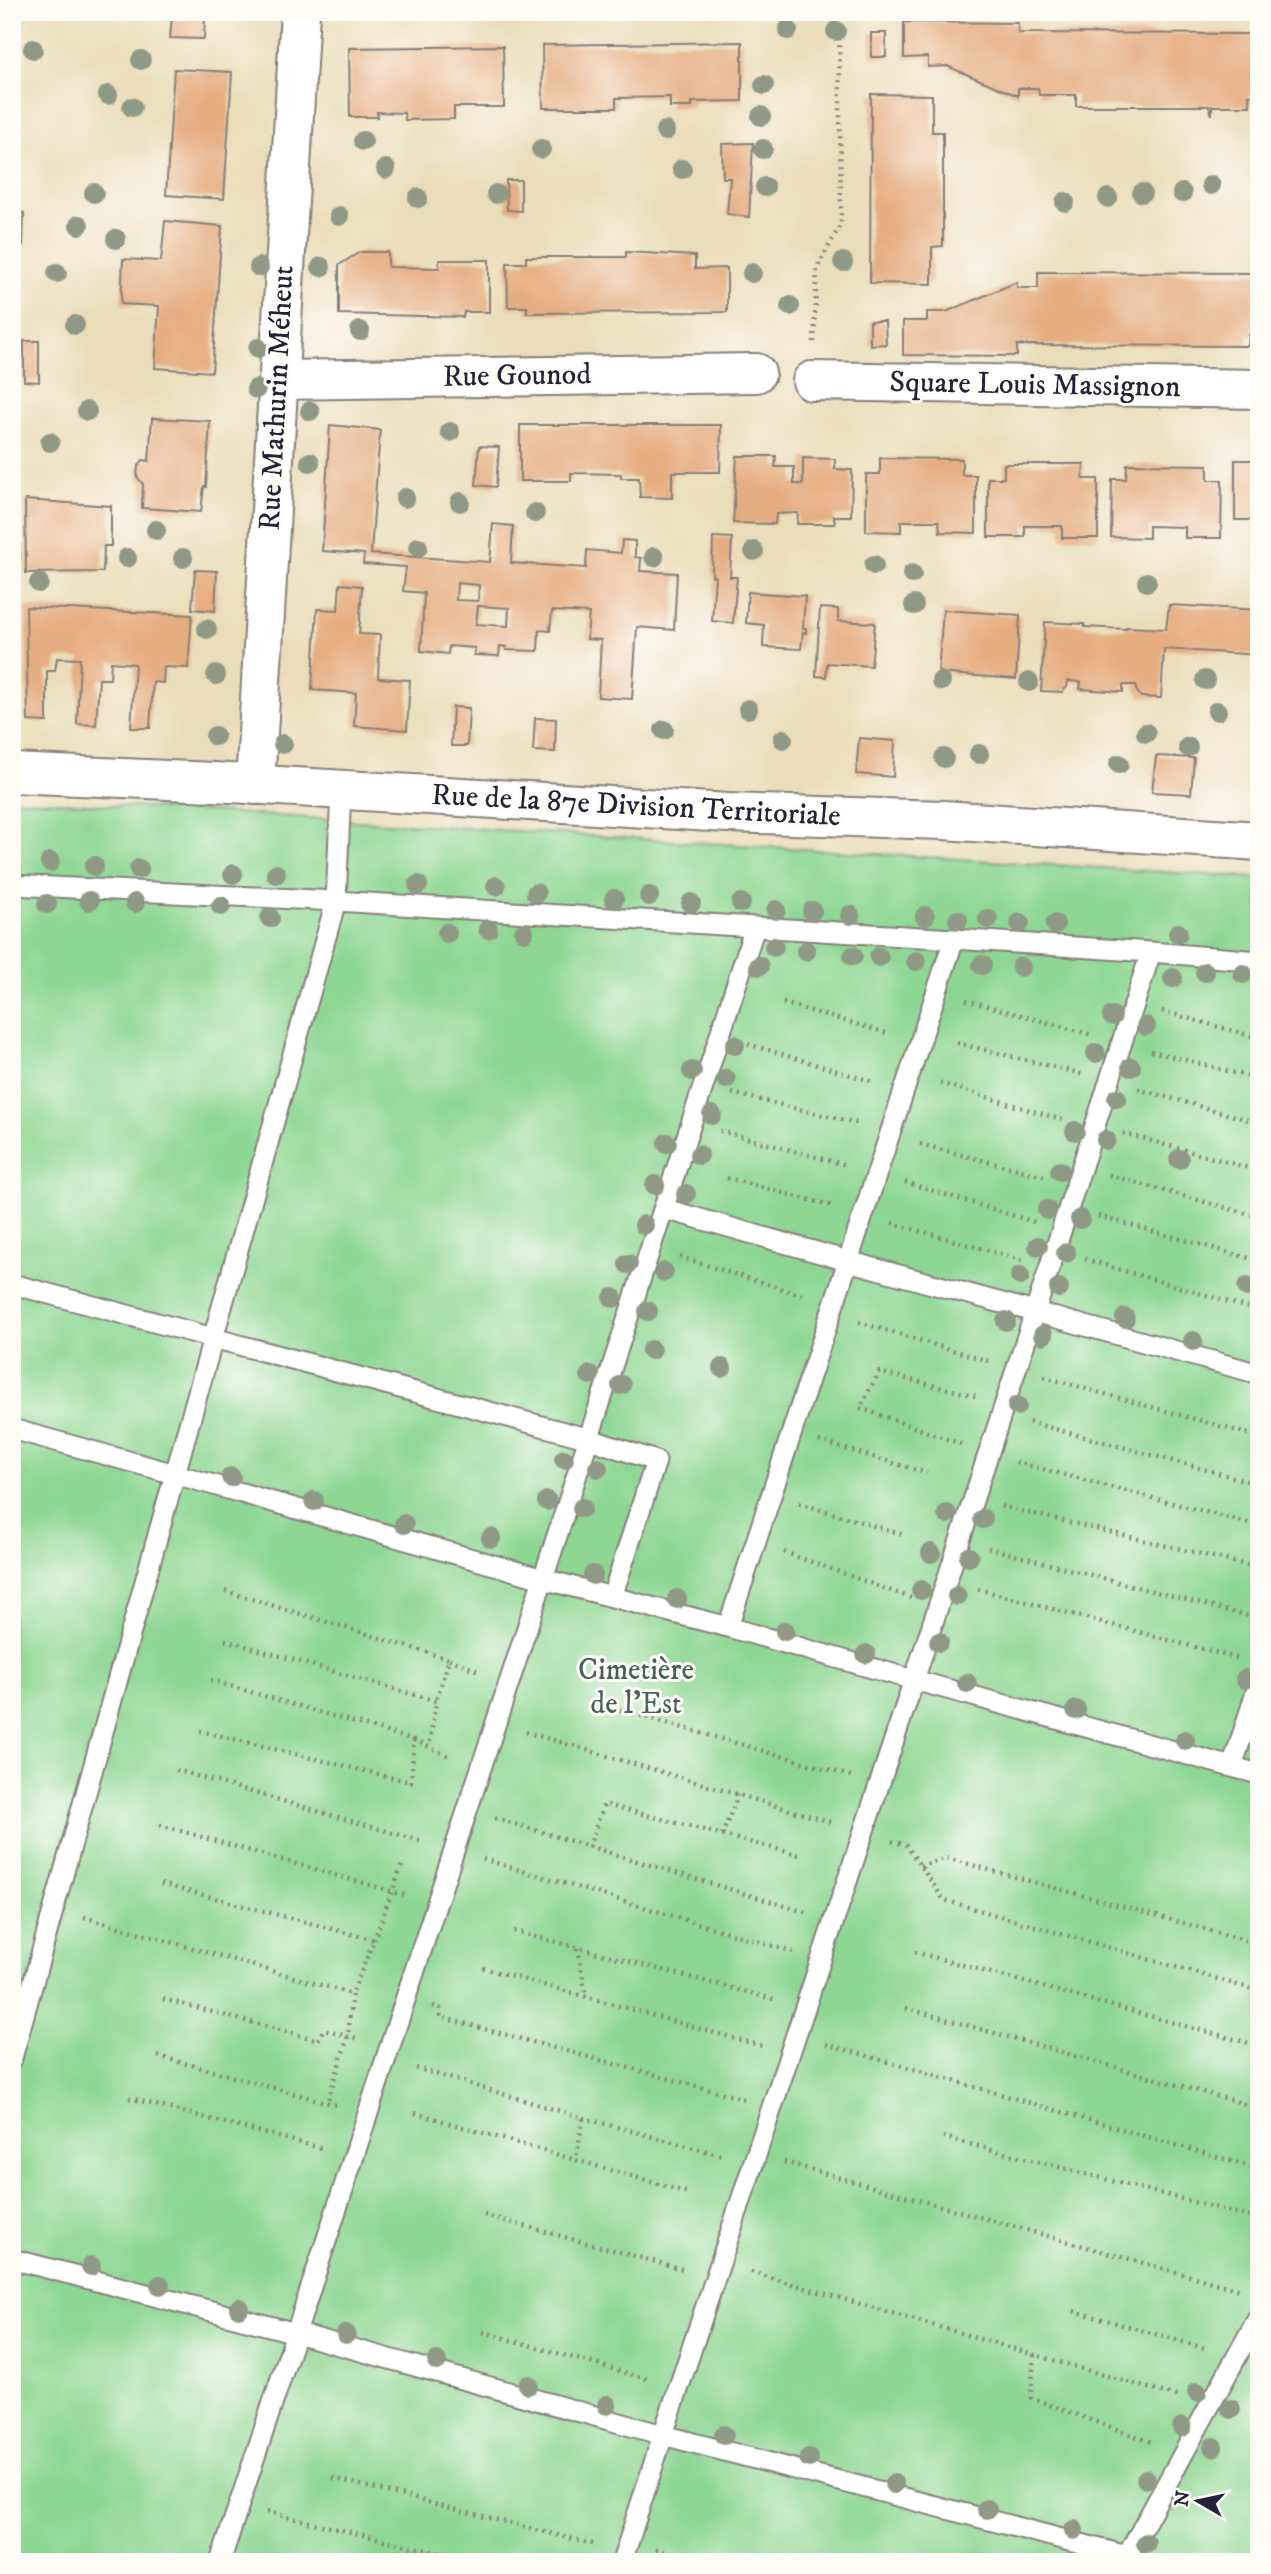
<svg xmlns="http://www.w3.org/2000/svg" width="1271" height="2574" font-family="'IM FELL DW Pica',serif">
  <rect width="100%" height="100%" fill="#fdfcf7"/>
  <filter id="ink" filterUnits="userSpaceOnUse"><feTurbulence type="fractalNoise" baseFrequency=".0143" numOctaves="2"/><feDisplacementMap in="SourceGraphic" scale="14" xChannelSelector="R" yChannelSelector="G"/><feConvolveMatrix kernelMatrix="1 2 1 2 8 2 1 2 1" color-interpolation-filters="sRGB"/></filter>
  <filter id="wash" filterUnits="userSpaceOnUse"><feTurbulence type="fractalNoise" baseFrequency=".00686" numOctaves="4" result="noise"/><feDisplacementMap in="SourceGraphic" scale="28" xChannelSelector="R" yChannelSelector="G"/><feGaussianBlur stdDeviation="1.57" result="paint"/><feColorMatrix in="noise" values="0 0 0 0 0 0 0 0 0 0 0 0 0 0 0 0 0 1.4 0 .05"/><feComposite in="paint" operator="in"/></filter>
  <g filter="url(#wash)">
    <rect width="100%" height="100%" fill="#eaddb9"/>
    <!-- green -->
    <path fill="#8dd793" stroke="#587c67" stroke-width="2" d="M12,799L1259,878V2562H12Z"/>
    <g id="blocks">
      <!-- building -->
      <path fill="#e6ad81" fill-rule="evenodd" d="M172,17L205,18L204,39L170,38Z
        M904,22L1018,23V33L1259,34V95H1249L1250,106H1212V115L1209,106H1076V95H1039L1038,88H1018V96L947,66L928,67V57L904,58Z
        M871,33H886V57H871Z
        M742,42V101L692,102V107H670V97L616,98V108H543L542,45Z
        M503,46L504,107H454V119L405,120L404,113L377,112L378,117H350L349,48Z
        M174,69L232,72L224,199L166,195Z
        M871,94L932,95V132H943V246L932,247V284L870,283Z
        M753,143L749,217L727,214L730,178H723L722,144Z
        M506,180H521V211L507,210Z
        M12,213H24L23,245L12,248Z
        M165,221L222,226L212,372L155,368L159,306L121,304L123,259L161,261Z
        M360,252H388V267L439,268V260H489V312H464L463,317L339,314V265Z
        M626,252L695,256V269L727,268V312L527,313V307H508L507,263H526V257H626Z
        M1038,272L1259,273V335H1249L1248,346L1017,345V356L903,355V321H927V312H946L1017,282V288H1038Z
        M870,321H885L886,344L870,345Z
        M24,341H39V382L24,381Z
        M152,418L210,421L206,487L204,486L201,512L142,508L143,484L137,477L138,467L143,460L149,461Z
        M330,425L380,430L371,554L490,562L493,524L513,526L511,563L586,568L587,550L621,553L622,540L635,541V557L641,558L640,571L677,573L674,630L637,627L632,699L598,697L601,640L587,639L589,613L552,611L550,631L539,630L538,651L506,650L507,647L500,646L499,656L474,655L475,648L449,646L448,654L421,651L424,593L403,591L406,567L363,564L364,554L322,551ZM457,583L479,585L478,601L456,600ZM478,606L509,608L508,626L476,624Z
        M520,425H721L720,472H672V498L640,497L639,478H621V474L571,473V481H520Z
        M479,446L499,447L496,487L476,485Z
        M737,456H776L775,467H794V484H803V458L835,459V469L852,470L851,516H834L835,524H797L798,513L776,514L775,524L733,523Z
        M880,458L962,459V475H976V533L940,532L939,521H901V532L866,531V474H880Z
        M1235,460H1259V532H1253L1254,520H1235Z
        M1004,464H1084L1083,479H1098V538H1062V526H1025V537H988V478H1004Z
        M1127,464L1208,465V480H1222L1221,538H1185V527L1149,526V538L1111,537L1112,479H1126Z
        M25,500L111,506V546H104L103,572L26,573Z
        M12,515H18L20,558H12Z
        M713,537L732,538L730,577H737L733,623L712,621L715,576H712Z
        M195,570L217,571L215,611L192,609Z
        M340,584L362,586L359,634L380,635L378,678L410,680L407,730L354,726L356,693L312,690L317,609L338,610Z
        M748,592L805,596L803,628H806V633L803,632L801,649L763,647L764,625L746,623Z
        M1169,605L1259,610V655L1164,649L1161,698L1141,697L1136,690V685H1123V692L1080,689L1081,682L1068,681L1067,687L1062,692L1041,691L1045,622L1084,624L1085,627L1104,628L1126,629V627L1166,629Z
        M26,607L192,615L188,668L164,667L163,683L153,682L150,728H131L135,664L111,662L110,679H99L96,725L77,724L80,659L57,658L55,671H47V722L28,721Z
        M820,608L838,609V621L875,623L871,666L827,663L826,677L816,676Z
        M943,610L1020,615L1016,679L938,673Z
        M453,707L469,708L467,746H451Z
        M535,718L556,719L555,752L533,751Z
        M859,738L895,741L893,777L856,774Z
        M1156,756L1194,758L1191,794L1152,792Z"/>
    </g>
  </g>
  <g filter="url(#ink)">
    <use href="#blocks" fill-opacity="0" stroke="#86807a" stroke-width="2"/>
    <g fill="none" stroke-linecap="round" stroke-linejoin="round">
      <!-- lane casing -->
      <g stroke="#86807a" stroke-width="23">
        <path id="lane" d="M12,885L336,901L341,791
          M336,901L755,927L543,1579L175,1474Z
          M954,939L1151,952L1035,1312L1259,1374
          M1151,952L1259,961
          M12,1284L590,1439L656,1461L612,1597
          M12,1429L175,1474L12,2058
          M728,1627L914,1680L1035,1312L848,1261L954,939L755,927
          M1232,1767L1259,1774
          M12,2259L296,2333L543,1579L728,1627L848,1261L665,1209
          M1127,2556L1259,2316
          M220,2562L296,2333L663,2435L622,2562
          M1124,2562L1127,2556L663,2435L914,1680L1232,1767L1259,1683"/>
      </g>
      <!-- street casing -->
      <g stroke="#86807a" stroke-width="42">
        <path id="street" d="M278,380L756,373
          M812,381L1259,389
          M12,773L213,782L728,813L943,820L1259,841
          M255,785L300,12"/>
      </g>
      <!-- path -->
      <path stroke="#86807a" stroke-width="4.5" stroke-dasharray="2 5" stroke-linecap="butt" d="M814,342L817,268L841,224L839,12
        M966,1000L1092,1035
        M783,1003L890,1034
        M1162,1011L1259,1038
        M957,1043L1082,1074
        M748,1044L874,1082
        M1151,1051L1259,1079
        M940,1083L1066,1121
        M1138,1089L1259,1123
        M732,1093L860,1124
        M720,1131L846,1165
        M1123,1133L1259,1171
        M920,1144L1047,1177
        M1109,1175L1259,1217
        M727,1178L833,1206
        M905,1182L1034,1222
        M1098,1216L1259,1261
        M892,1223L1022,1260
        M680,1257L805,1296
        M1085,1259L1259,1311
        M859,1322L988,1361
        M1044,1377L1259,1437
        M1029,1422L1259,1484
        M819,1441L927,1473
        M961,1444L860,1408L879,1372L976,1396
        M1016,1462L1259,1526
        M799,1503L904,1535
        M1001,1506L1259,1568
        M988,1548L1259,1619
        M784,1552L911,1598
        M978,1589L1240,1659
        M225,1591L449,1659L436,1701
        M225,1640L436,1701L429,1747
        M449,1659L481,1672
        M593,1702L851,1776
        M200,1731L411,1782L414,1740L210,1680
        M526,1732L834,1823
        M414,1740L451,1757
        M176,1770L424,1842
        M495,1818L805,1912
        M160,1825L408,1896
        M722,1835L738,1795
        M892,1841L906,1845L944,1900L1259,1991
        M589,1847L604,1804L799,1855
        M483,1859L793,1952
        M920,1866L946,1858L1259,1944
        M161,1884L374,1940L352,1994
        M84,1917L352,1994L348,2036L327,2103
        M514,1931L777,2000
        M374,1940L402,1865
        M578,1948L586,1997
        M915,1952L1259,2046
        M483,1968L762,2046
        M163,1999L318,2040L323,2030L359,2039
        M433,2006L440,2008V2017L744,2099
        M906,2008L1259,2108
        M826,2044L1259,2169
        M158,2056L339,2106
        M416,2068L583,2118L576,2160
        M129,2098L325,2149
        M415,2113L689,2193
        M583,2118L724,2156
        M943,2137L1259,2219
        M784,2162L1240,2290
        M484,2215L686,2270
        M751,2272L1179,2397
        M1074,2311L1205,2348
        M483,2332L651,2380
        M1034,2355L1031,2398L1154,2443
        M333,2478L596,2545
        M267,2512L476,2562
        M656,2549L705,2562"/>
      <!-- lane -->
      <use href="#lane" stroke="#fff" stroke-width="19"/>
      <!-- street -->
      <use href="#street" stroke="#fff" stroke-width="38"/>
    </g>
    <!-- trees -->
    <g fill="#909985">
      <circle cx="788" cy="30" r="10"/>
      <circle cx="836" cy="31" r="10"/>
      <circle cx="33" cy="49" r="10"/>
      <circle cx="141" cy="60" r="10"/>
      <circle cx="764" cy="85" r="10"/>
      <circle cx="108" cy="95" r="10"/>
      <circle cx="132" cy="107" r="10"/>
      <circle cx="761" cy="116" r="10"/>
      <circle cx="665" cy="131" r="10"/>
      <circle cx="363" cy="141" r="10"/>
      <circle cx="541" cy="149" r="10"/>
      <circle cx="763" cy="149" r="10"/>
      <circle cx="386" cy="169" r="10"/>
      <circle cx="682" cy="169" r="10"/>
      <circle cx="1211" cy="185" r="10"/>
      <circle cx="765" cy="187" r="10"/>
      <circle cx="94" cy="193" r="10"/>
      <circle cx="1142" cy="193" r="10"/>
      <circle cx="1182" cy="193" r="10"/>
      <circle cx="496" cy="194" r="10"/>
      <circle cx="418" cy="198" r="10"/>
      <circle cx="1108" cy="198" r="10"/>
      <circle cx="1065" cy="202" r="10"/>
      <circle cx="339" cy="216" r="10"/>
      <circle cx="79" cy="225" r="10"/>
      <circle cx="116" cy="239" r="10"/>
      <circle cx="843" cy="262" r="10"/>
      <circle cx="259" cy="267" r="10"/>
      <circle cx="321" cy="267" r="10"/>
      <circle cx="57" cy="273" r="10"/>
      <circle cx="752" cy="273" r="10"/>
      <circle cx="790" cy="306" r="10"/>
      <circle cx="75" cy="325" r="10"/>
      <circle cx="360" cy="331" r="10"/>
      <circle cx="258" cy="348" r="10"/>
      <circle cx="256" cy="389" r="10"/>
      <circle cx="87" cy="411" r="10"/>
      <circle cx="310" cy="411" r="10"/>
      <circle cx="450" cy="432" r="10"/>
      <circle cx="50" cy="442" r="10"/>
      <circle cx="310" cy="462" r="10"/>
      <circle cx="405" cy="498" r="10"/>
      <circle cx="460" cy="502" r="10"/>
      <circle cx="535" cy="513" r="10"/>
      <circle cx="156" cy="530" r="10"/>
      <circle cx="418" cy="547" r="10"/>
      <circle cx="754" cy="551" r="10"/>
      <circle cx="654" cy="557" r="10"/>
      <circle cx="127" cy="558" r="10"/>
      <circle cx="183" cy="558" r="10"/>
      <circle cx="874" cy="565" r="10"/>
      <circle cx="912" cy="574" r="10"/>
      <circle cx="1147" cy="582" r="10"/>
      <circle cx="39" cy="583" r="10"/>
      <circle cx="914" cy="605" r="10"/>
      <circle cx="207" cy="629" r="10"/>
      <circle cx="216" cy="675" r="10"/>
      <circle cx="1205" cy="680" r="10"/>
      <circle cx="941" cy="681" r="10"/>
      <circle cx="1029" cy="682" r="10"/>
      <circle cx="748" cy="709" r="10"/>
      <circle cx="1217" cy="711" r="10"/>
      <circle cx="664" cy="730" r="10"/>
      <circle cx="1146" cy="733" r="10"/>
      <circle cx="215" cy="736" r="10"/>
      <circle cx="783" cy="739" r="10"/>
      <circle cx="283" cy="744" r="10"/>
      <circle cx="1188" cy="747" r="10"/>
      <circle cx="979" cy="754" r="10"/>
      <circle cx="944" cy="758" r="10"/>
      <circle cx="1119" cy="764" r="10"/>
      <circle cx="50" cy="862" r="10"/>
      <circle cx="94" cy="866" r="10"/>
      <circle cx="139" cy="869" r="10"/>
      <circle cx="233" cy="874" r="10"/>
      <circle cx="276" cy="874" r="10"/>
      <circle cx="418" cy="885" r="10"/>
      <circle cx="496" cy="886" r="10"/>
      <circle cx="536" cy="893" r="10"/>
      <circle cx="649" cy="896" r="10"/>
      <circle cx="614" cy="899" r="10"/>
      <circle cx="89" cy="901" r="10"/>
      <circle cx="135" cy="903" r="10"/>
      <circle cx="691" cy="903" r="10"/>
      <circle cx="741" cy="903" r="10"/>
      <circle cx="47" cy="904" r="10"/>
      <circle cx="221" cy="906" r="10"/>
      <circle cx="776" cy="910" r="10"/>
      <circle cx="812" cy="911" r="10"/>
      <circle cx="850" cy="915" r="10"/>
      <circle cx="925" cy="916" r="10"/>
      <circle cx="270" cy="918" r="10"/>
      <circle cx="988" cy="919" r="10"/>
      <circle cx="958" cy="920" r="10"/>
      <circle cx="1020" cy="923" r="10"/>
      <circle cx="1055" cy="924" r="10"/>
      <circle cx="488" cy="929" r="10"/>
      <circle cx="524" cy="932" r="10"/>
      <circle cx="447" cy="933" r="10"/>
      <circle cx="1178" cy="933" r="10"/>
      <circle cx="774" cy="947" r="10"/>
      <circle cx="806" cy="951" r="10"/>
      <circle cx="853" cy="956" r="10"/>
      <circle cx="879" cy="957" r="10"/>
      <circle cx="916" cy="961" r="10"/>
      <circle cx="982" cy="965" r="10"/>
      <circle cx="759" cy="966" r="10"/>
      <circle cx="1021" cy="967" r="10"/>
      <circle cx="1205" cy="972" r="10"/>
      <circle cx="1243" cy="974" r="10"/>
      <circle cx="1173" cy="978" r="10"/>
      <circle cx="1112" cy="1016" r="10"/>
      <circle cx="1146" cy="1026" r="10"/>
      <circle cx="735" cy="1045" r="10"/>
      <circle cx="1096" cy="1053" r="10"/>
      <circle cx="1131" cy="1067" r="10"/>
      <circle cx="692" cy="1071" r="10"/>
      <circle cx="726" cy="1079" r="10"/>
      <circle cx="1117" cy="1098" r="10"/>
      <circle cx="712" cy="1115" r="10"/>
      <circle cx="1075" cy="1131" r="10"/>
      <circle cx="1106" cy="1140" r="10"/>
      <circle cx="667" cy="1143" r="10"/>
      <circle cx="699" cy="1155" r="10"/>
      <circle cx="1179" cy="1159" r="10"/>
      <circle cx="1060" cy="1171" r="10"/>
      <circle cx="655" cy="1185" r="10"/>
      <circle cx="686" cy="1194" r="10"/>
      <circle cx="1047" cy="1210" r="10"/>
      <circle cx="1080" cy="1219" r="10"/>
      <circle cx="644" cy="1225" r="10"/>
      <circle cx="1038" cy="1246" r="10"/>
      <circle cx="1066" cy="1253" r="10"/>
      <circle cx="628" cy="1264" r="10"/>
      <circle cx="664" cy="1272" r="10"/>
      <circle cx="1020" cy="1276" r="10"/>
      <circle cx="1247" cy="1287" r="10"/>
      <circle cx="1059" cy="1288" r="10"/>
      <circle cx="613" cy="1298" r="10"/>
      <circle cx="648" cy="1311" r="10"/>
      <circle cx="1125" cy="1318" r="10"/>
      <circle cx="1006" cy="1321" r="10"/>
      <circle cx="1043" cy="1335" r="10"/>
      <circle cx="1193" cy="1341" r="10"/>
      <circle cx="651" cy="1350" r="10"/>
      <circle cx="722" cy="1368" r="10"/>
      <circle cx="590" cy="1375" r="10"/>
      <circle cx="621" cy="1385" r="10"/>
      <circle cx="1017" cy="1406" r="10"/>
      <circle cx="564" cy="1459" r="10"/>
      <circle cx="598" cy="1468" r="10"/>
      <circle cx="231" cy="1477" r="10"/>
      <circle cx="314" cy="1501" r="10"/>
      <circle cx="547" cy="1501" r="10"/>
      <circle cx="582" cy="1508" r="10"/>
      <circle cx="947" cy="1514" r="10"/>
      <circle cx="983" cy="1519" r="10"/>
      <circle cx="404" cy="1524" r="10"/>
      <circle cx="491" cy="1538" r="10"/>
      <circle cx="931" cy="1553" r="10"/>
      <circle cx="969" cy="1557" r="10"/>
      <circle cx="593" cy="1575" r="10"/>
      <circle cx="921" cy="1590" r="10"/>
      <circle cx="957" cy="1596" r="10"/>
      <circle cx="677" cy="1599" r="10"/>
      <circle cx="785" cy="1631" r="10"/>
      <circle cx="939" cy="1642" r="10"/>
      <circle cx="866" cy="1654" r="10"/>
      <circle cx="1245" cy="1679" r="10"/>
      <circle cx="967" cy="1683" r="10"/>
      <circle cx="1076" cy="1710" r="10"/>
      <circle cx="1185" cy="1740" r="10"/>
      <circle cx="91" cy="2266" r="10"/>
      <circle cx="160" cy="2285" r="10"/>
      <circle cx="239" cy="2308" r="10"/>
      <circle cx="346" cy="2334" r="10"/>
      <circle cx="437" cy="2361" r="10"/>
      <circle cx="528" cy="2385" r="10"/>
      <circle cx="1197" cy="2392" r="10"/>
      <circle cx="607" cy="2405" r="10"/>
      <circle cx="1231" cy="2409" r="10"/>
      <circle cx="1182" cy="2427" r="10"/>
      <circle cx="724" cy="2435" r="10"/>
      <circle cx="1213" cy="2447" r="10"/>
      <circle cx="809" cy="2458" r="10"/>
      <circle cx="1146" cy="2479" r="10"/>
      <circle cx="894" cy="2484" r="10"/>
      <circle cx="987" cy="2509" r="10"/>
      <circle cx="1074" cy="2530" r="10"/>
      <circle cx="1146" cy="2543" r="10"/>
    </g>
  </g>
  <g text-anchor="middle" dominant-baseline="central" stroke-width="6" stroke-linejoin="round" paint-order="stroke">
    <!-- street labels -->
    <g font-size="30" fill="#22223b" stroke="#fdfcf7">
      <text transform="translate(517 376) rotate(-1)">Rue Gounod</text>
      <text transform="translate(1035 385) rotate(1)">Square Louis Massignon</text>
      <text transform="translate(277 398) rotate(-87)">Rue Mathurin Méheut</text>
      <text transform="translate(636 806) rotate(3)">Rue de la 87e Division Territoriale</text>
    </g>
    <!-- park labels -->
    <g font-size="30" fill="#47615a" stroke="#fdfcf7">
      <text x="636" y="1670">Cimetière<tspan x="636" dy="34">de l'Est</tspan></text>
    </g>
  </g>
  <!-- margin -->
  <rect width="1271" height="2574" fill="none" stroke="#fdfcf7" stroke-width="42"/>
  <!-- north arrow -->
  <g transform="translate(1198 2501) rotate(279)" stroke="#fdfcf7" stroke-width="5" paint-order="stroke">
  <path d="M0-5L12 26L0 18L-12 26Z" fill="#22223b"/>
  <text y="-10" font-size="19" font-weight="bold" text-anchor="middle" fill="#22223b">N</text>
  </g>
</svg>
